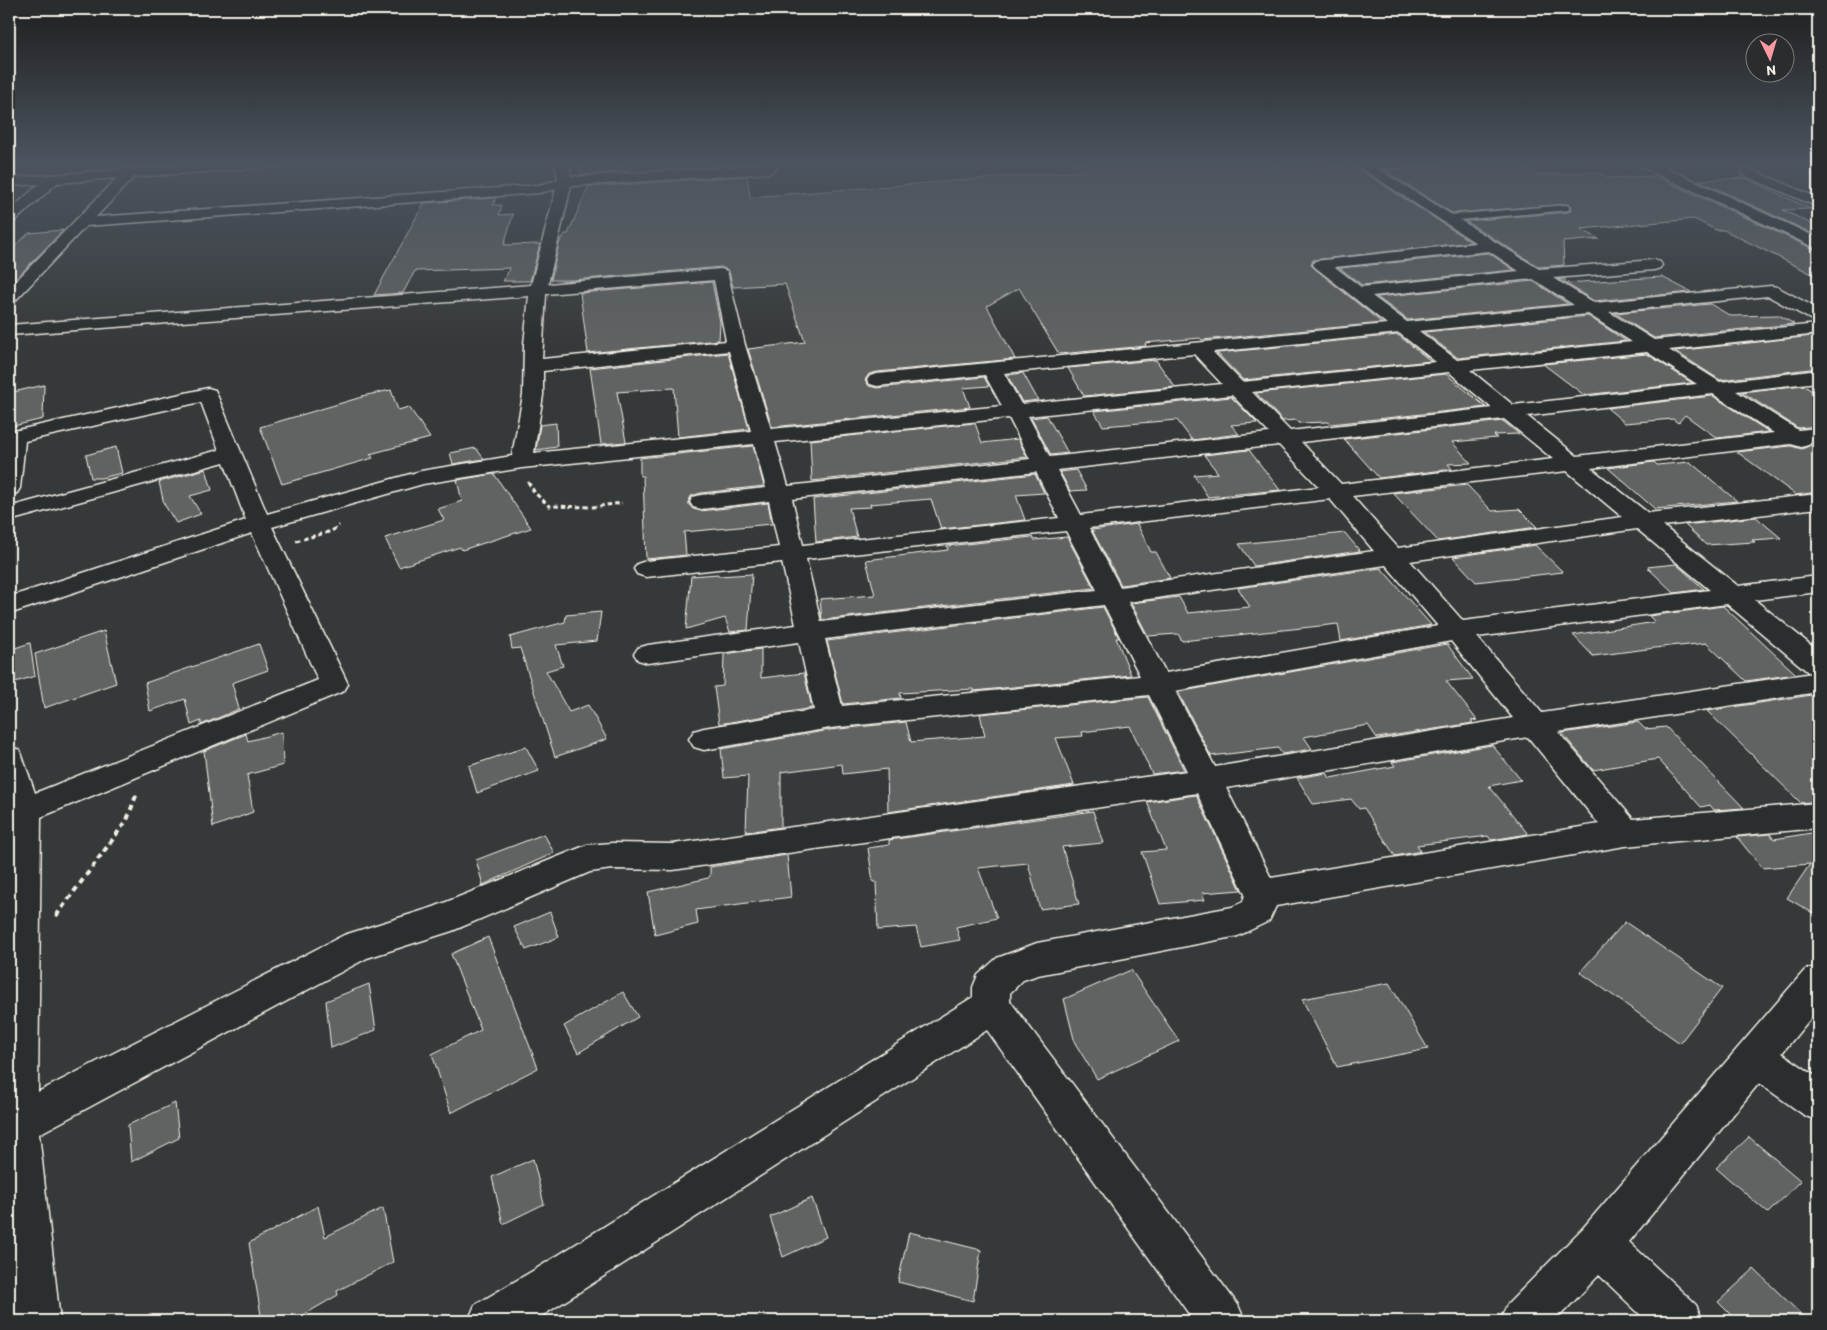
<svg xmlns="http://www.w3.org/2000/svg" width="1827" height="1330" font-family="Itim,sans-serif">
  <rect width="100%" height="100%" fill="#363939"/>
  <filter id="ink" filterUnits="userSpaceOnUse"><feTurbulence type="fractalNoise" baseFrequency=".02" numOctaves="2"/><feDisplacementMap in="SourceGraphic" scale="10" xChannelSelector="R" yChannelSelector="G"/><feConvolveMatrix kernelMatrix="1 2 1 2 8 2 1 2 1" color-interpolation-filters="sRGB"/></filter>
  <g filter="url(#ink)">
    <!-- building -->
    <path fill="#616362" stroke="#f4f1e8" d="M577,162H618V167H631L629,171L581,175Z
      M1071,162H1272L1282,169L1344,167L1346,169H1359L1471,242L1313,260L1311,265L1314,268L1382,323L1202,340L1200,338L1145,343L1146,346L1059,354L1019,288L987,306L1015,359L877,372L869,374L865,380L869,386L877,388L984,377L989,386L963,388L970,407L772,427L748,349L805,342L785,284L733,287L729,271L721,267L573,280H551L559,244L565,234H568L588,187L747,176L750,197L1080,171Z
      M1465,162H1513L1537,175L1598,172L1608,178L1655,176L1818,251V277L1724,230H1716L1694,219L1581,229L1599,239L1563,242L1564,265L1539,267L1466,221L1569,212L1571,210L1570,204L1452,213L1384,170L1418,168L1423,165Z
      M1745,178L1811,209L1783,210L1818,227V236L1698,180Z
      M496,198L493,205H502L499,215L513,214L504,245L540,244L530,281H503L510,268L415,271L403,293L374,295L424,203Z
      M63,230L9,286V251L29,233Z
      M1489,253L1514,270L1362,285L1340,268Z
      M1662,277L1691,292L1594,301L1559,279H1565V283Z
      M1533,281L1568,304L1408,320L1377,297Z
      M712,282L720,322L719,340L588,353L580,293Z
      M1710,304L1731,316L1779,315L1794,324L1654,338L1615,313Z
      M1588,316L1626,341L1458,358L1424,332Z
      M1398,335L1431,361L1243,380L1217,353Z
      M1813,336L1818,339V368L1720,380L1675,351Z
      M728,353L749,429L678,437L674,388L617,392L626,442L601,444L590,368Z
      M1647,354L1692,383L1584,395L1543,364Z
      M1156,360L1175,387L1084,396L1068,368Z
      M1023,373L1038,400L1022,402L1007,375Z
      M1446,374L1486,407L1331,424L1328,422L1299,423L1297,420L1283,421L1256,393Z
      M44,385L43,419L9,427V393Z
      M1803,385L1818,395V426L1798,428L1742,392Z
      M391,390L398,410L409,407L430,438L370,454L373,458L282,484L260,427L362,397V396Z
      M1713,396L1769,432L1717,438L1685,415L1678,423L1673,419L1625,423L1607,408Z
      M1231,397L1257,423L1231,425L1239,434L1192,440L1177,420L1103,426L1094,411Z
      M1047,416L1068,453L1051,455L1031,418Z
      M1503,421L1519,434L1494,435L1497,438L1452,442L1471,463L1448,464L1452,469L1379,478L1344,439Z
      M556,423L557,447L536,450L540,425Z
      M975,423L982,443L1018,439L1027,457L812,481L810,440Z
      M1818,442V492L1796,495L1737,452L1791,446L1802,449Z
      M753,446L764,486L701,493L691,496L688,503L693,509L701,511L768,503L772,524L684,532L686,555L646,559L643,476H640V458Z
      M116,447L122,473L101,478H91L86,455Z
      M476,448L484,459L453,464L450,453Z
      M1249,450L1280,490L1208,497L1194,475L1218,473L1204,455Z
      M1654,462L1657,465L1690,462L1737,501L1655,509L1608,468Z
      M206,469L212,490L190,496L201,514L176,523L164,504L159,482Z
      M1076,470L1087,490L1070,491L1060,472Z
      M494,474L531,528L462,550L460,547L399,567L385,538L444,520L438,509L462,501L457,480Z
      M1035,474L1044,493L1016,495L1025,520L941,529L931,499L870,504L871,507L849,508L857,537L816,542L813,499Z
      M1467,485L1492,511L1519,509L1537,527L1438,541L1393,493Z
      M1756,517L1781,538L1752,540L1755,542L1706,545L1685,525Z
      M1137,524L1151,552H1156L1170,578L1121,585L1092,530Z
      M1345,533L1360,551L1254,566L1239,544Z
      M1032,537L1034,540L1067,537L1094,588L822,620L820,599L875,595L866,560L948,550L947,546Z
      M1535,545L1563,572L1476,582L1453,557Z
      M1676,564L1704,589L1674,593L1647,567Z
      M1381,568L1431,625L1341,641L1338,624L1182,641L1178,634L1148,636L1131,603L1179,597L1188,613L1250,607L1238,588Z
      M718,574V576L752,574L748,630L730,632L725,618L686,629L691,576Z
      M1723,606L1796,674L1746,681L1706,643L1680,646L1678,645L1593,656L1573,635L1655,622L1649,616Z
      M1103,607L1119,638H1116L1131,675L974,691V689L900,693L901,698L843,704L827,641Z
      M601,612L597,641L556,645L563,666L546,671L569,712L588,705L607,739L555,757L520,648L512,649L510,637L565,622L566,615Z
      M104,631L116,683L44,708L35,654Z
      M30,643L35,676L9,684V650Z
      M259,644L268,670L232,683L239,709L201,725V721L191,725L185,699L150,711L145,683Z
      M1447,644L1473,679L1446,681L1477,720L1471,721L1473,723L1377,738L1368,725L1304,737L1312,749L1282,754L1278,748L1211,756L1178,692Z
      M761,649V678L804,673L812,708L719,724L714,687L723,686L724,654Z
      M1818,694V801L1801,803L1707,711Z
      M1148,697L1184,770L1152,774L1130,726L1082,732L1083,736L1056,738L1074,785L888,812L887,769L843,774L842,764L781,772V827L746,832L748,776L724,778L721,749L830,730L906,722L911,742L985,736L980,714Z
      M1638,722L1645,729L1666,727L1744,808L1714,810L1710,805L1701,807L1658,759L1593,770L1562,733Z
      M282,732L283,765L247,775L253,812L213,827L204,751L246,734L248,741Z
      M1492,745L1521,780L1489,786L1528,834L1491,840L1488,836L1417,845L1421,851L1395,856L1364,808L1359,809L1351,799L1313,804L1297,778L1327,773L1330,778L1395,766L1392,762Z
      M526,747L539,771L477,793L469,766Z
      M1196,795L1241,890L1202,893L1205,900L1160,904L1142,852L1166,850L1147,802Z
      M1093,811L1103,843L1062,847L1079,904L1040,909L1028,863L978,868L997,918L956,927L960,940L921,947L916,927L878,930L876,882H873L868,848L889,845V840Z
      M1818,832V916L1787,898L1810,864L1762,868L1737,837L1770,834L1774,839Z
      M544,834L554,853L483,885L476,860Z
      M787,855L791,897L696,910L698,924L655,935L648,892L708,878L710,876V867Z
      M550,912L559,937L526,950L514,927Z
      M1625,922L1722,988L1680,1043L1580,972Z
      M488,937L538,1068L451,1113L432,1054L481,1030L451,954Z
      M1131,970L1179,1041L1097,1079L1075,1043L1064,999Z
      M1389,983L1428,1049L1337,1067L1302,999Z
      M369,984L376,1030L331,1048L326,1001Z
      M623,992L638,1017L578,1053L564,1026Z
      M175,1103L179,1138L131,1162L128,1125Z
      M1749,1137L1801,1181L1768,1213L1716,1168Z
      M533,1159L544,1204L503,1224L492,1177Z
      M812,1198L826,1237L783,1257L770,1217Z
      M318,1206L325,1237L383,1208L393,1262L337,1291L338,1295L293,1321H262L249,1243Z
      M909,1232L981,1250L973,1301L898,1282Z
      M1754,1269L1808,1321H1737L1718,1302Z"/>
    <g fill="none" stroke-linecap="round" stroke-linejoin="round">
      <!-- service casing -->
      <g stroke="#f4f1e8" stroke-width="3">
        <path id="service" d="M1566,205L1569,206V210L1448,221L1443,218L1448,215Z"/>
      </g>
      <!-- minor casing -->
      <g stroke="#f4f1e8" stroke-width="3">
        <path id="minor" d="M226,162H291L285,166L134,177L96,217L539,185L558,180L555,162H569L571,177L761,165L760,162H774L776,169L769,173L571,186L548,284L721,269L727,271L745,345L771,429L1002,406L985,375L877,386L870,384L867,380L870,376L877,374L1387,324L1315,267L1313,264L1315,261L1476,243L1352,162H1424L1418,166L1378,169L1539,269L1654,260L1660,262L1662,265L1660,268L1654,270L1553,278L1594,303L1771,286L1777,287L1818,309V321L1812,320L1768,296L1609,312L1654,340L1818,324V334L1669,350L1720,382L1818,370V382L1736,391L1798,430L1818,428V440L1812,441L1808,445L1801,447L1791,444L1591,468L1648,513L1818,494V508L1663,526L1738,586L1818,576V592L1755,600L1818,651V692L1558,732L1633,819L1818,803V828L1625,846L1276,906L1269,921L1238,936L1038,975L1023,980L1010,993V1001L1238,1305L1245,1321H1194L987,1030L534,1321H468L475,1305L536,1269L973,997V987L978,975L997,958L1037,943L1232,907L1243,902L1245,894L1197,793L673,870L612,869L590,872L452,931L367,958L39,1134L60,1321H14L9,1261V747L20,750L35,793L318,680L252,533L9,614V597L246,520L224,462L9,521V507L219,450L201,402L25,441L20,488L17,493L9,495V432L208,388L215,390L267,514L421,471L512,456L523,395L524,344L529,296L9,335V325L531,285L556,189L539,193L86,226L15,301L9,302V288L117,178L57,183L14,222L9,223V211L39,184L9,186V178ZM1489,251L1519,271L1361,287L1335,267ZM1533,279L1574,305L1407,322L1372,296ZM714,280L726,341L542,359L546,294ZM1588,314L1632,342L1457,360L1419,331ZM1399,333L1436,362L1242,382L1213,352ZM729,351L751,431L534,453L543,395V371ZM1647,352L1697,384L1513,405L1470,370ZM1194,354L1222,384L1021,404L1004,373ZM1449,372L1492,408L1290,431L1252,392ZM1713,394L1774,433L1577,456L1527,416ZM1232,395L1269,433L1050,457L1028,416ZM1009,418L1030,459L788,486L775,442ZM1504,419L1553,459L1341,484L1301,442ZM754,444L766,488L701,495L693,497L690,502L693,507L701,509L769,501L779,547L646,561L637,564L634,569L637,574L646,577L782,562L796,625L648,645L638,648L634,654L638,660L648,663L799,642L814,710L704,728L694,731L689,739L694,747L704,750L830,728L1149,695L1187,771L673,844L612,843L587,845L434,907L344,935L38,1092L41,817L344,691L348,684L272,527L423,484L522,468ZM1279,445L1319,487L1081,515L1057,470ZM1567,471L1622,517L1398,548L1352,496ZM1036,472L1059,518L803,545L792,499ZM1330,499L1374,551L1120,587L1089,528ZM1637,529L1710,590L1463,621L1410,561ZM1066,531L1097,590L821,622L806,559ZM1386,565L1438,626L1166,673L1128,602ZM1727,604L1808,672L1813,673L1542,713L1477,637ZM1104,605L1140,676L842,706L825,639ZM1451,641L1513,718L1215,767L1175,691ZM1528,737L1599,824L1271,878L1226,788Z
          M1637,162H1654L1818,238V249L1638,165Z
          M1748,168L1818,198V207L1743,175L1741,172L1743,169Z
          M1818,966V1009L1782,1053L1818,1078V1121L1804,1115L1759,1083L1629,1242L1696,1305L1703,1321H1647L1599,1275L1555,1321H1500L1507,1305L1583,1228L1805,970Z"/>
      </g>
      <!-- path-far1 -->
      <path stroke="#f4f1e8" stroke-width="3" stroke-dasharray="4.5 3" stroke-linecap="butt" d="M528,482L535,493L549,506L593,507L622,503
        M296,541L332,531L339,525"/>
      <!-- path -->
      <path stroke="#f4f1e8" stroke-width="4" stroke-dasharray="5.5 4.5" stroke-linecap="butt" d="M56,916L127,820L137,793"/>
      <!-- service -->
      <use href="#service" fill="#2a2d2e" fill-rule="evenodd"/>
      <!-- minor -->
      <use href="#minor" fill="#2a2d2e" fill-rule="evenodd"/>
    </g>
  </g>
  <!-- sky -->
  <linearGradient id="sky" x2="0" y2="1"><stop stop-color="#1e1f1f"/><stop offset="0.47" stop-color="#4c545f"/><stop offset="1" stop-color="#4c545f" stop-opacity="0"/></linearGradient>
  <rect width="1827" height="348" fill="url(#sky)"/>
  <!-- margin -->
  <rect width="1827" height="1330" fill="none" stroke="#2a2d2e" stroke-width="30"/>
  <rect x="15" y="15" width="1797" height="1300" fill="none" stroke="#f4f1e8" stroke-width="2" filter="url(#ink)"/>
  <!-- north arrow -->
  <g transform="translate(1770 58) rotate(175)"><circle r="24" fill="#2a2d2e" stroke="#7b7b78"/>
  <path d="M0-4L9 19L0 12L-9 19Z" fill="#ff9aa2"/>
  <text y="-8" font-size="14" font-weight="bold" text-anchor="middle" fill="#f4f1e8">N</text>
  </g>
</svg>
